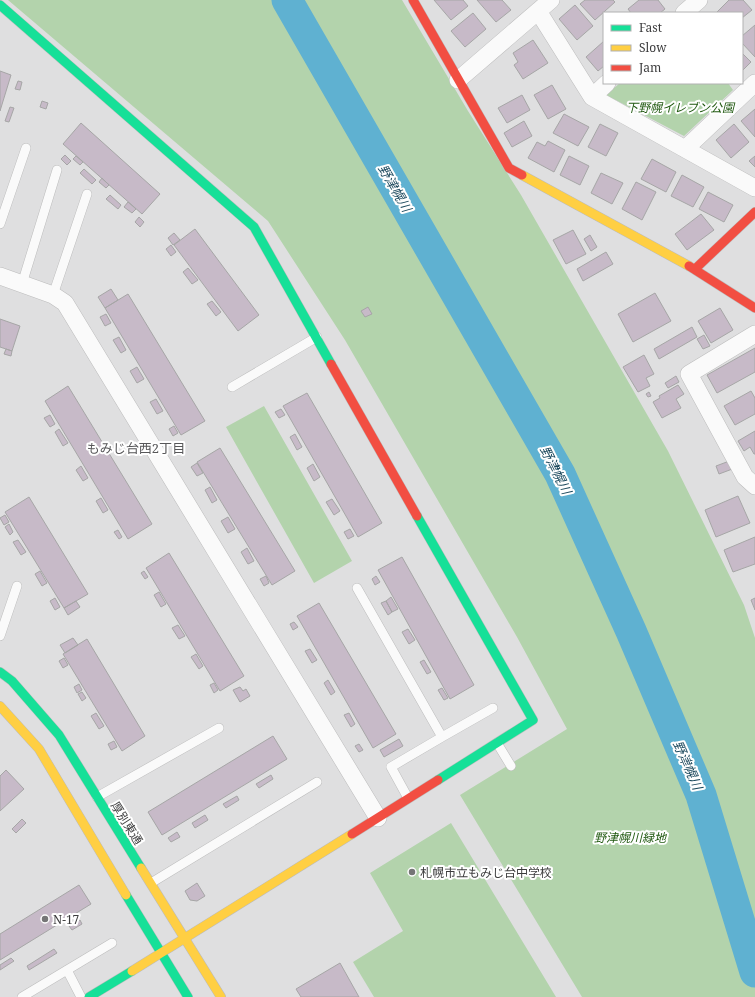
<svg xmlns="http://www.w3.org/2000/svg" width="755" height="997" font-family="'Noto Serif','Noto Sans JP',serif">
  <rect width="100%" height="100%" fill="#dfdfe0"/>
  <!-- green -->
  <path fill="#b3d3ac" d="M8,0H402L468,111L521,195L668,451L744,605L755,638V997H582L460,795L567,729L517,637L345,340L268,221Z
    M620,83H728L733,90L684,136L606,95Z
    M264,406L352,561L314,583L226,427Z
    M451,823L556,997H374L353,962L403,931L370,873Z"/>
  <g fill="none" stroke-linecap="round" stroke-linejoin="round">
    <!-- river -->
    <path stroke="#5fb1d1" stroke-width="31" d="M287,0L560,474L631,631L701,795L755,972"/>
  </g>
  <!-- building -->
  <path fill="#c7bac8" stroke="#a6a6a6" d="M434,0H463L468,6L451,20Z
    M477,0H502L511,10L496,22Z
    M585,0H613L615,2L595,20L580,4Z
    M639,0H658L665,9L660,13H631L628,9Z
    M729,0H743L752,10L742,18V13H716Z
    M575,5L593,26L577,40L559,19Z
    M473,13L486,29L465,47L451,31Z
    M755,25V57L742,43V36Z
    M533,40L548,63L523,79L514,65L518,62L513,53Z
    M604,41V66L598,71L586,57Z
    M742,53L751,62L742,71Z
    M0,71L11,75L0,111Z
    M18,81L22,82L20,90L15,89Z
    M552,85L566,109L548,119L534,95Z
    M522,95L530,110L507,123L498,108Z
    M42,101L48,103L46,109L40,107Z
    M10,107L14,108L9,122L5,121Z
    M755,109V137L741,121Z
    M564,114L589,127L578,146L553,133Z
    M524,121L532,136L512,147L504,133Z
    M81,123L160,194L142,214L63,144Z
    M600,124L618,133L606,156L588,147Z
    M734,124L749,142L731,158L716,140Z
    M548,141L565,150L554,172L528,158L537,142L545,146Z
    M65,155L71,161L67,165L61,159Z
    M76,156L83,162L80,165L73,159Z
    M569,156L589,166L580,185L560,175Z
    M755,156V167L749,161Z
    M652,159L676,172L666,192L641,179Z
    M84,169L96,180L92,184L80,173Z
    M601,173L623,183L612,204L591,193Z
    M682,175L704,187L693,207L671,196Z
    M102,178L109,185L106,188L99,182Z
    M636,182L656,192L642,220L622,209Z
    M708,192L733,205L724,222L699,209Z
    M110,195L121,205L118,209L106,199Z
    M128,202L136,209L132,213L124,207Z
    M701,214L714,230L687,250L675,234Z
    M139,217L144,222L140,227L135,222Z
    M195,229L259,315L238,331L174,245Z
    M573,230L586,254L566,264L553,240Z
    M174,233L180,240L173,245L168,238Z
    M590,235L597,247L591,251L584,239Z
    M171,245L176,252L171,256L166,249Z
    M606,252L613,264L583,281L577,269Z
    M188,268L198,280L192,284L183,272Z
    M111,289L118,300L105,308L98,297Z
    M655,293L671,321L633,342L618,314Z
    M128,294L205,421L181,435L105,308Z
    M212,301L221,312L216,316L207,304Z
    M368,307L372,314L365,317L361,311Z
    M720,308L733,330L711,343L698,321Z
    M106,314L111,323L105,326L100,317Z
    M0,319L20,326L12,351L0,347Z
    M692,327L697,337L659,359L654,349Z
    M704,335L710,346L703,349L697,339Z
    M119,337L126,350L121,353L113,340Z
    M755,348V372L717,393L707,375Z
    M6,349L12,351L11,356L4,354Z
    M644,355L654,374L646,378L650,386L638,392L623,367Z
    M137,367L144,379L137,383L130,371Z
    M676,376L679,382L668,388L665,383Z
    M678,385L684,394L676,399L681,408L662,418L653,402L660,398L659,396Z
    M68,386L152,524L128,539L45,401Z
    M751,391L755,398V414L735,425L724,406Z
    M649,392L651,396L648,397L646,394Z
    M307,393L382,523L358,537L283,406Z
    M156,399L163,411L157,414L150,402Z
    M281,409L285,415L279,418L275,412Z
    M50,415L55,424L50,427L44,418Z
    M174,426L178,433L173,436L169,429Z
    M59,429L68,443L63,446L55,432Z
    M755,431V454H754L750,447L744,451L738,441Z
    M295,434L302,447L297,450L290,437Z
    M220,448L295,571L272,585L197,462Z
    M732,460L735,468L719,474L716,466Z
    M197,463L203,473L197,476L191,467Z
    M313,464L320,477L314,481L307,468Z
    M81,466L88,478L83,481L76,470Z
    M210,487L217,500L212,503L205,490Z
    M738,496L750,523L716,537L705,510Z
    M29,497L88,594L64,608L5,512Z
    M101,498L108,510L103,513L96,501Z
    M332,499L340,511L334,515L326,502Z
    M5,515L9,522L4,525L0,518Z
    M228,517L235,529L228,533L221,521Z
    M9,524L13,532L10,535L5,527Z
    M350,529L354,536L348,539L344,532Z
    M118,530L122,537L119,539L114,532Z
    M755,537V564L733,572L724,550Z
    M18,540L26,552L21,555L13,542Z
    M247,548L254,561L248,564L241,552Z
    M169,553L244,676L220,691L146,568Z
    M402,557L474,685L450,699L378,570Z
    M40,571L47,583L42,586L35,574Z
    M144,571L148,577L145,579L141,573Z
    M266,576L269,583L264,586L260,579Z
    M376,576L380,582L375,585L372,579Z
    M159,592L166,604L161,607L154,595Z
    M391,597L398,609L392,612L386,601Z
    M55,598L60,607L55,610L50,601Z
    M755,598V610L751,600Z
    M76,601L80,607L68,615L64,608Z
    M386,601L392,612L388,615L381,603Z
    M319,603L396,734L373,748L297,616Z
    M294,622L298,627L293,630L290,624Z
    M178,625L185,636L179,639L172,628Z
    M408,629L415,640L409,644L402,632Z
    M73,638L78,645L65,653L60,645Z
    M87,639L145,736L122,751L63,654Z
    M310,649L317,660L312,663L305,651Z
    M196,654L203,666L199,669L191,657Z
    M64,658L68,665L63,668L59,661Z
    M424,660L431,672L427,674L420,662Z
    M328,680L335,692L331,695L324,683Z
    M214,683L218,690L214,693L210,685Z
    M79,684L82,690L77,693L74,687Z
    M240,687L243,691L246,689L250,696L240,702L233,690Z
    M442,688L448,698L444,700L438,690Z
    M82,692L86,698L82,701L78,694Z
    M96,713L104,726L99,729L91,716Z
    M349,713L355,724L351,727L344,715Z
    M273,736L287,759L162,835L148,812Z
    M399,739L403,746L384,757L380,750Z
    M114,741L117,747L111,750L108,744Z
    M359,744L363,750L359,752L355,746Z
    M6,770L24,789L0,811V776Z
    M271,775L273,779L259,788L256,784Z
    M237,796L239,800L226,808L223,804Z
    M205,815L208,820L195,828L192,823Z
    M22,819L26,823L16,833L12,829Z
    M177,832L180,837L171,842L168,838Z
    M197,883L205,896L197,901L190,900L185,891Z
    M79,885L91,904L0,960V934Z
    M80,920L82,924L72,930L69,926Z
    M54,949L57,953L29,970L27,966Z
    M11,958L14,961L0,970V965Z
    M340,963L359,997H301L296,989Z"/>
  <g fill="none" stroke-linecap="round" stroke-linejoin="round">
    <!-- lane casing -->
    <g stroke="#bcbcbc" stroke-width="10">
      <path id="lane" d="M0,224L26,148
        M22,284L57,170
        M53,295L87,194
        M232,387L317,337
        M357,588L442,737L391,767L408,798
        M0,636L17,586
        M442,737L493,708
        M497,743L511,766
        M97,797L219,728
        M151,883L317,782
        M67,970L81,997
        M22,997L112,943"/>
    </g>
    <!-- street casing -->
    <g stroke="#bcbcbc" stroke-width="18">
      <path id="street" d="M538,11L592,97L755,188
        M684,13L699,0
        M458,80L551,0
        M592,97L607,83
        M685,149L755,83
        M0,276L53,295L65,303L378,818
        M755,334L689,374L745,477L755,486"/>
    </g>
    <!-- fast casing -->
    <g stroke="#bcbcbc" stroke-width="10">
      <path id="fast" d="M0,5L254,227L331,364
        M417,516L533,720L438,780
        M0,672L12,681L59,735L141,868
        M126,895L188,997
        M89,997L132,971"/>
    </g>
    <!-- slow casing -->
    <g stroke="#bcbcbc" stroke-width="10">
      <path id="slow" d="M522,175L689,266
        M0,706L39,749L126,895
        M141,868L221,997
        M132,971L352,834"/>
    </g>
    <!-- jam casing -->
    <g stroke="#bcbcbc" stroke-width="10">
      <path id="jam" d="M413,0L509,168L522,175
        M689,266L755,308
        M695,269L755,212
        M331,364L417,516
        M352,834L438,780"/>
    </g>
    <!-- lane -->
    <use href="#lane" stroke="#fafafa" stroke-width="9"/>
    <!-- street -->
    <use href="#street" stroke="#fafafa" stroke-width="17"/>
    <!-- fast -->
    <use href="#fast" stroke="#16e098" stroke-width="9"/>
    <!-- slow -->
    <use href="#slow" stroke="#ffcf43" stroke-width="9"/>
    <!-- jam -->
    <use href="#jam" stroke="#f24e42" stroke-width="9"/>
  </g>
  <!-- markers -->
  <g fill="#757576" stroke="#fff" stroke-width="1.5">
    <circle cx="412" cy="872" r="4"/>
    <circle cx="45" cy="919" r="4"/>
  </g>
  <g text-anchor="middle" dominant-baseline="central" stroke-width="4" stroke-linejoin="round" paint-order="stroke">
    <!-- park labels -->
    <g font-size="12" font-style="italic" fill="#1f580f" stroke="#fff">
      <text x="680" y="107">下野幌イレブン公園</text>
      <text x="630" y="837">野津幌川緑地</text>
    </g>
    <!-- street labels -->
    <g font-size="12" fill="#3c3c3d" stroke="#fff">
      <text transform="translate(127 823) rotate(58)">厚別東通</text>
    </g>
    <!-- poi labels -->
    <g font-size="12" fill="#3c3c3d" stroke="#fff" text-anchor="start">
      <text x="420" y="872">札幌市立もみじ台中学校</text>
      <text x="53" y="919">N-17</text>
    </g>
    <!-- water labels -->
    <g font-size="13" font-style="italic" fill="#1c495d" stroke="#fff">
      <text transform="translate(395 188) rotate(60)">野津幌川</text>
      <text transform="translate(556 470) rotate(63)">野津幌川</text>
      <text transform="translate(688 765) rotate(66)">野津幌川</text>
    </g>
    <!-- neighbourhood labels -->
    <g font-size="13" fill="#575759" stroke="#fff">
      <text x="136" y="448">もみじ台西2丁目</text>
    </g>
  </g>
  <!-- legend -->
  <rect x="603" y="12" width="140" height="72" fill="#ffffff" stroke="#b1b1b1"/>
  <rect x="611" y="25" width="20" height="6" fill="#16e098" stroke="#b1b1b1"/>
  <text x="639" y="32" font-size="12" fill="#3c3c3d">Fast</text>
  <rect x="611" y="45" width="20" height="6" fill="#ffcf43" stroke="#b1b1b1"/>
  <text x="639" y="52" font-size="12" fill="#3c3c3d">Slow</text>
  <rect x="611" y="65" width="20" height="6" fill="#f24e42" stroke="#b1b1b1"/>
  <text x="639" y="72" font-size="12" fill="#3c3c3d">Jam</text>
</svg>
